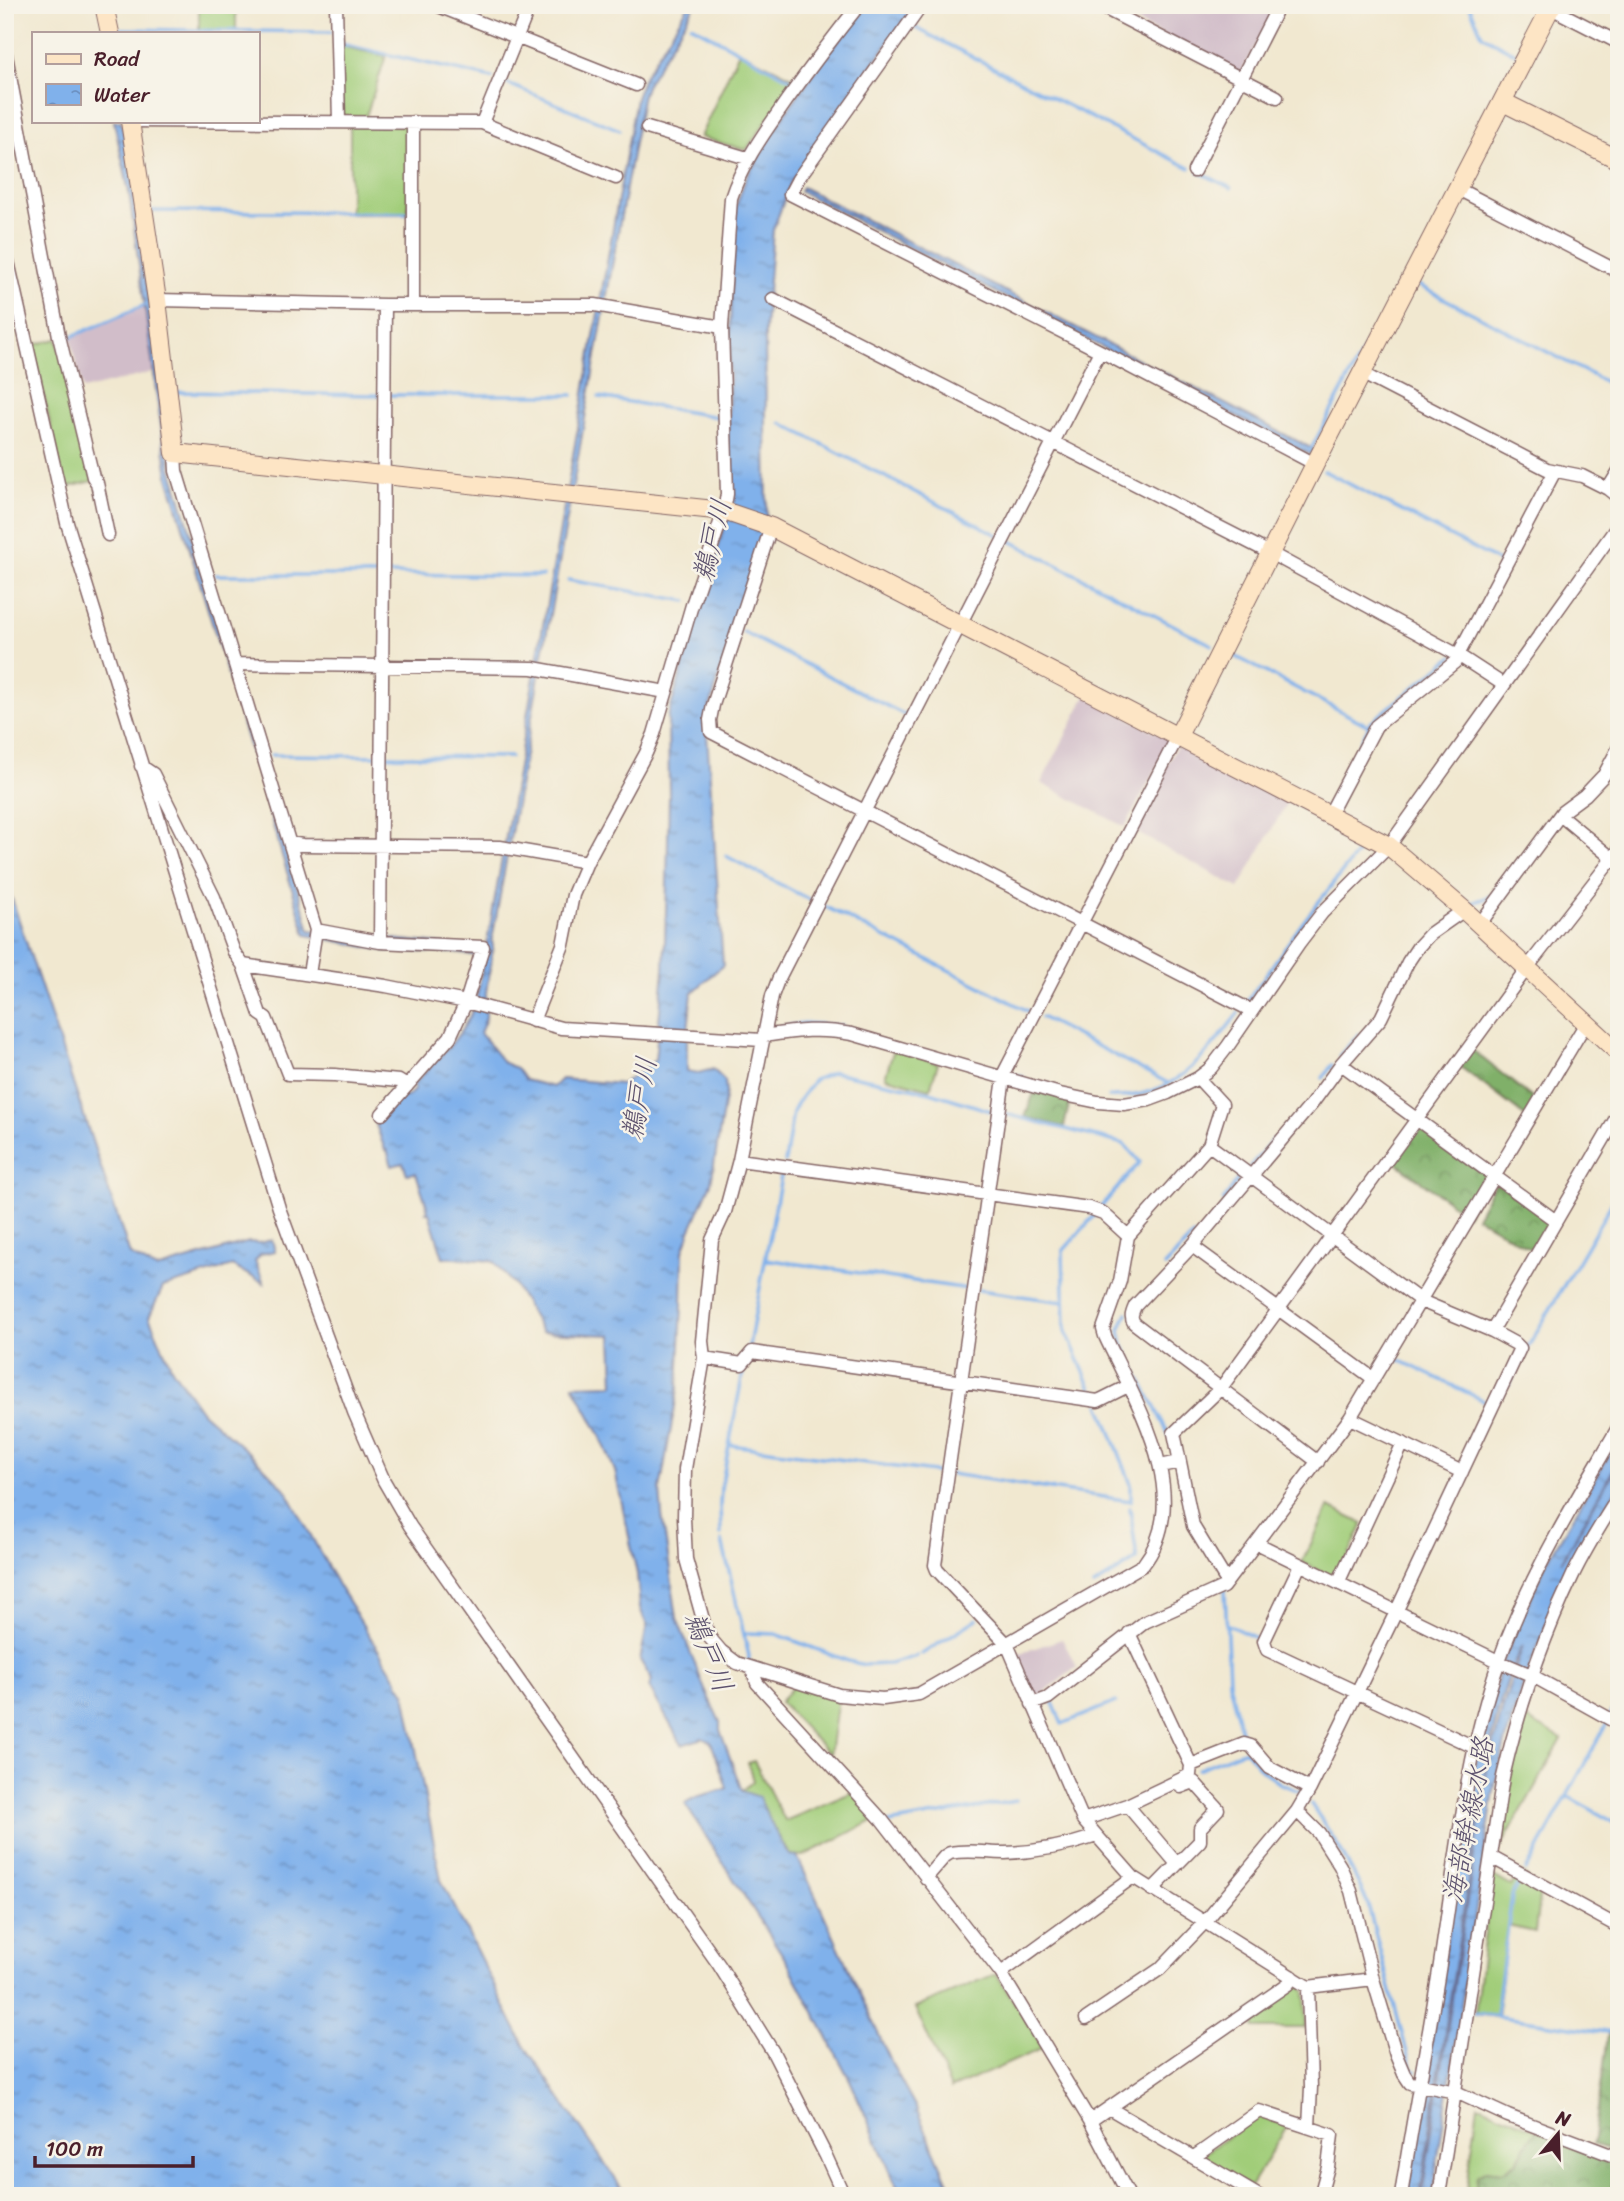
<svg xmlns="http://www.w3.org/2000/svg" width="1624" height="2201" font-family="Sriracha,'Klee One',sans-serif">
  <defs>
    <pattern id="forest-crowns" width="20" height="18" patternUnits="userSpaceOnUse" patternTransform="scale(1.75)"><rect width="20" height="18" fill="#80b069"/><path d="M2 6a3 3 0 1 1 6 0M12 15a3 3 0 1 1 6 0" fill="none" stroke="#6b8f57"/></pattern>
    <pattern id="water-ripples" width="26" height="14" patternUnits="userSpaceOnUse" patternTransform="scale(1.75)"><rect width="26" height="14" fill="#80b1eb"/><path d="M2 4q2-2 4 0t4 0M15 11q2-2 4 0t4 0" fill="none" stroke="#6b8fbf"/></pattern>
  </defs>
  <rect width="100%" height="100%" fill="#f7f3e8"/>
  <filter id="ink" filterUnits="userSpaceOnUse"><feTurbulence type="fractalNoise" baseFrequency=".0143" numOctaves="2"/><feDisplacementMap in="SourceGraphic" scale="14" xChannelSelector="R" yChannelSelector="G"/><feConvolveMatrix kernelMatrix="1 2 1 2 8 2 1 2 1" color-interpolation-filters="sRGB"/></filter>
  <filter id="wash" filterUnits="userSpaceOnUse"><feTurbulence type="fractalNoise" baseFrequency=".00686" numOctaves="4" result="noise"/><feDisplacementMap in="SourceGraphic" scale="28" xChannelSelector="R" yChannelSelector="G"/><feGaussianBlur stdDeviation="1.57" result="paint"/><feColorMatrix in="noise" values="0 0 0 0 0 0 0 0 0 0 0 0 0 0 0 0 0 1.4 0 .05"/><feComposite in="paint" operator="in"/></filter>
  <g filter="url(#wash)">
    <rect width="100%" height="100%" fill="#f1e8d0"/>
    <!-- industrial -->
    <path fill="#d1bdc9" d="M1105,5H1276L1240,75Z
      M145,305L154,372L83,390L70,337Z
      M1086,696L1171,740L1125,827L1041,783Z
      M1187,746L1289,799L1239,888L1132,830L1176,748Z
      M1062,1639L1077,1667L1040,1695L1033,1693L1017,1654Z"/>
    <!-- grass -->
    <path fill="#a1cd79" stroke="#767652" stroke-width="2" d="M199,5H236V31L199,30Z
      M340,46L386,56L365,119L342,117Z
      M739,51L796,79L746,150L700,137Z
      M350,124L408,125V214H350Z
      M57,339L93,481L65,488L32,345Z
      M894,1049L938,1063L930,1089L885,1077Z
      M1329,1507L1363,1524L1339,1576L1332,1578L1302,1562Z
      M794,1685L838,1698L830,1755L780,1702Z
      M1527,1719L1562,1739L1497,1854L1509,1771L1523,1720Z
      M754,1761L785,1821L853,1792L877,1819L803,1856L790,1855L773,1827L742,1791L753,1781L748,1763Z
      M1520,1872L1540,1890L1535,1932L1508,1926L1497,2017L1475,2014L1492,1875L1511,1886Z
      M993,1975H997L1043,2048L951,2089L915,2008Z
      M1292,1985H1299L1305,1990L1306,2028H1254L1255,2021L1250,2015Z
      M1478,2104L1537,2130L1527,2143L1517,2162L1503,2172L1487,2170L1476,2186L1480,2196H1466Z
      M1257,2116L1288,2125L1250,2187L1202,2159V2155Z"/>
    <!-- forest -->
    <path fill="url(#forest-crowns)" stroke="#65684a" stroke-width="2" d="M1471,1049L1536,1101L1526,1117L1458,1065Z
      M1035,1090L1070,1100L1064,1127L1025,1117Z
      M1415,1125L1486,1174L1488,1180L1467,1215L1391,1159Z
      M1494,1184H1499L1549,1220V1225L1534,1251L1476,1217Z
      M1608,2035L1619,2037V2153L1593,2144Z
      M1537,2130L1616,2163L1611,2196H1480L1476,2186L1477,2176L1487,2170L1503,2172L1517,2162L1527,2143Z"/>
    <!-- water -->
    <path fill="url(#water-ripples)" stroke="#65688b" stroke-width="2" d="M689,5H695L646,86L642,98L492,940L493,948L486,992V1018L480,1033L504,1063L516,1068L525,1080L553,1087L561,1079L622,1084L655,1060L664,970L667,882L669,796L668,717L726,521L731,298L735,209L746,178L786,112L825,57L867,5H916L840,109L791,182L773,230L765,330L767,518L706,720L723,965L692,993L687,1039V1071L698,1073L713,1069L725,1081L726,1092L711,1183L690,1231L683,1251L682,1305L678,1389L660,1490L662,1515L677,1618L705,1690L720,1722V1730L742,1791L759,1797L773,1827L789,1855L797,1856L893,2066L915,2106L954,2196H901L850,2080L789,1965L685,1804C695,1794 713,1794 727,1788L711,1742L702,1738L682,1745L649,1687L652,1680L640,1660L647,1626L640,1608L637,1574L615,1471L600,1435L573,1385L614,1384L612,1335L542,1332L515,1286L493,1261L443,1257L429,1213L426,1212L428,1210L416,1173L407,1174L403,1163L392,1166L387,1150H385L375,1122H379L402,1096L407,1097L415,1089L413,1085C433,1063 460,1040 472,1011C479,994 481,976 484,957L459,953L386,951L306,935L168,477L129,192L114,121H121L132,176L171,467L310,930L486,949L636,98L644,77Z
      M802,187L1311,448L1314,450L1311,455L800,191Z
      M5,878L130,1255L156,1269L249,1242L259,1243L272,1240L275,1251L261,1254L255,1261L264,1283L232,1266L163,1287L149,1317L172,1369L202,1412L255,1458L286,1490L338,1585L405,1693L441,1880L524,2045L627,2196H5Z
      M1619,1438V1459L1561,1562L1619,1462V1484C1563,1578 1518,1677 1495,1785L1432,2196H1422L1487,1770L1504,1703L1523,1645C1503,1682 1494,1729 1485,1770L1420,2196H1407L1473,1770L1502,1663L1545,1565Z"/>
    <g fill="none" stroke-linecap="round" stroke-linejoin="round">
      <!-- stream -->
      <path stroke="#80b1eb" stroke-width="3.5" d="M1325,5H1327
        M1469,5L1482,35L1518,55
        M691,25L790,79
        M914,27L1190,168
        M119,29L331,32
        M341,44L492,78
        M503,82L620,130
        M1199,172L1231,188
        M152,211L408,213
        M1418,285L1619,389
        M66,339L145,305
        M176,392L379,395
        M386,395H573
        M599,397L718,417
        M781,423L998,535
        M1310,451L1368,342
        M1612,470L1619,460
        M1324,471L1500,562L1499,564
        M1009,540L1212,645
        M389,574L542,576
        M216,575H378
        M568,580L687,601
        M743,632L907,716
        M1229,653L1369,726
        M1359,745L1371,722L1453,656
        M271,755L378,756
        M386,756L510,757
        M726,856L810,900
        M1469,904L1494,895
        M824,906L1028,1011
        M1248,1000L1303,922L1365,843L1361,841
        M1041,1017L1168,1083
        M773,1029L804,1023L841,1026
        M1340,1055L1359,1034
        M1012,1074L1023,1077
        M1323,1078L1332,1065
        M1109,1097C1172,1099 1204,1060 1238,1013
        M1002,1113L1124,1144L1140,1162L1101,1207
        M785,1162L793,1112L799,1100L814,1080L833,1072L930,1092L991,1111
        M1250,1166L1274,1139
        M1223,1201L1242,1174
        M1095,1215L1063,1251L1065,1329L1095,1397
        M765,1259L968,1289
        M1165,1266L1193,1236
        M979,1290L1064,1302
        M1127,1313L1120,1330L1123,1345L1169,1435
        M748,1351L782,1171
        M1395,1358L1489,1403
        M1509,1384L1528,1347L1619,1191
        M731,1445L941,1473
        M951,1474L1131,1501V1484L1100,1404
        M721,1534L720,1505L721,1488L744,1367
        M722,1541L749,1656L748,1664
        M1094,1586L1137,1559L1130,1508
        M1225,1590L1229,1682L1243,1740
        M1226,1624L1260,1640
        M745,1635L747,1633L776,1634L848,1661L865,1665L890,1664L917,1656
        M922,1654L977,1619
        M1053,1703L1062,1724L1116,1702
        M1610,1716L1619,1700
        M1198,1769L1245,1750L1263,1771L1281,1784L1301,1792
        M1567,1796L1619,1825
        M1311,1804C1332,1835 1352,1867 1367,1902L1409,2060L1412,2069L1416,2071
        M889,1823L1015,1801
        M1526,1871L1608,1721
        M1475,2013L1619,2034
        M1496,2015L1512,1896L1522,1877"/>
    </g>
  </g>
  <g filter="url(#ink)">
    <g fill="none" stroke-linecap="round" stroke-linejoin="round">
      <!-- street casing -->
      <g stroke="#846565" stroke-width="15">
        <path id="street" d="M336,5L339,121
          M436,5L636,85
          M922,5L798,179L790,194L1100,351L1315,464
          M1098,5L1277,97
          M1545,5L1619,43
          M5,50L59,336L93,477L97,483L108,535
          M130,121L482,123L616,178
          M482,123L530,5
          M647,128L747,158
          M1194,171L1279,5
          M1458,189L1619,272
          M5,248L67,523L279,1208L354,1412L384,1481L410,1526L719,1965L773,2052L826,2156L844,2196
          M773,299L1270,553L1458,655L1504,685
          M157,300L385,305H595L722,327
          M413,305V122
          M1100,351L778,980L772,996L739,1160L725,1212L712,1240L702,1341L704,1358L685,1469L684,1518L686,1559L704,1623L710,1638L721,1651L737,1663L839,1695L883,1699L919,1694L1143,1565C1196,1497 1135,1401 1105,1336L1103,1329L1120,1281L1128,1236L1209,1145L1222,1104L1198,1078
          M1363,374L1547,469L1582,476L1608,489L1619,498
          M175,453L176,471L316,930L309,974
          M1608,489L1619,471
          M771,527L713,705L710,720L711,732L1252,1011
          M1458,655L1555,471
          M235,664L533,668L666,692
          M1178,736L1005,1071L935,1565L937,1570L1007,1644L1083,1820L1133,1877L1308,1987L1373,1979
          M141,766L153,774L214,897L234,952L243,965L260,1014L266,1018L288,1074L335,1075L399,1081L407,1086
          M1329,815L1376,726L1455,662L1459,655
          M1560,815L1619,864
          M290,843L302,845L500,847L587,862
          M1479,925L1562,812L1585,795L1604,775L1619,747
          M316,930L380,942L483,947L466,1002L450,1037L382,1114
          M380,942L385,305
          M243,965L386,986L466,1002L561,1028L762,1040
          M533,1021L563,945L573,895L587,862L646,753L654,734L692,605L724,511L727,494L722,327L731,198C743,161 765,132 787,100C810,68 834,36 859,5
          M764,1036C798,1031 818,1028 852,1034L1060,1094L1098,1102L1124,1104L1149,1100L1168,1093L1198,1078L1211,1068L1228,1046L1299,943L1322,913L1389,846L1619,524
          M1341,1064L1556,1221
          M1209,1145L1421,1301L1492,1331L1516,1344L1520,1348L1396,1612L1310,1789L1297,1811L1319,1833L1340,1866L1351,1891L1373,1979L1396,2055L1404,2074L1410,2083L1456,2092L1508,2116L1619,2158
          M739,1160L1089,1208L1103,1213L1128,1236
          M1192,1246L1374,1379
          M1492,1331L1619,1113
          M704,1358L742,1364L752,1352L1098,1401L1128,1386
          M1350,1418L1462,1472
          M1180,1462L1193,1526L1227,1582
          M1318,1462L1134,1323C1130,1317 1132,1313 1135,1306L1192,1246L1311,1105L1341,1064L1381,1018L1408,962L1418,947L1430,934L1464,910
          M1160,1466L1180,1462L1174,1433L1221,1388L1527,968L1619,850
          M1256,1543L1498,1661L1531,1675L1619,1724
          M1300,1565L1264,1641L1267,1650L1474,1747
          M1338,1583L1403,1443
          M1129,1633L1191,1765
          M752,1669L757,1683L882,1820L1001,1973L1090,2121L1129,2196
          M1032,1704L1048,1698L1145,1622L1223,1587L1350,1418L1586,1023
          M1127,1805L1177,1864
          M1083,1820L1127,1805L1190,1775L1191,1765L1244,1744L1251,1746L1270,1768L1310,1789
          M1491,1857L1619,1927
          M926,1878L945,1856L950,1853C968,1849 987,1853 1005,1853C1037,1852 1067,1846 1097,1836
          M1152,1890L1200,1841V1828L1218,1809L1194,1782L1181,1787
          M1001,1973L1133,1877
          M1308,1987L1311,2087L1309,2127
          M1086,2019L1160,1969L1205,1922L1297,1811
          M1109,2108L1259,2196
          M1090,2121L1288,1984L1293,1977
          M1194,2157L1259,2111L1332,2135L1328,2167L1320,2196
          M1401,2196C1413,2114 1430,2033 1442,1951C1457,1853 1466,1755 1499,1661C1528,1577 1575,1502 1619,1426
          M1439,2196L1503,1777C1519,1707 1542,1640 1573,1575C1586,1548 1603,1521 1619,1496"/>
      </g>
      <!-- secondary casing -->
      <g stroke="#846565" stroke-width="20">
        <path id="secondary" d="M104,5L110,33
          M1503,102L1619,160
          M130,121L157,300L175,453L724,511L771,527L1389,846L1464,910L1619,1053
          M1178,736L1315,464L1552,5"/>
      </g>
      <!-- street -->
      <use href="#street" stroke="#fff" stroke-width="12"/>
      <!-- secondary -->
      <use href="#secondary" stroke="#fde5c5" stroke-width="18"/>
    </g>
  </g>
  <g text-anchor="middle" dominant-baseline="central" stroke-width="5" stroke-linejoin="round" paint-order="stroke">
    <!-- water labels -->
    <g font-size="28" font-style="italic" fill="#5d526e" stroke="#f7f3e8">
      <text transform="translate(712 540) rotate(-76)">鵜戸川</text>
      <text transform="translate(639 1098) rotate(-79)">鵜戸川</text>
      <text transform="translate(709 1652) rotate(68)">鵜戸川</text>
      <text transform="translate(1468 1820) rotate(-79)">海部幹線水路</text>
    </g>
  </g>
  <!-- margin -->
  <rect width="1624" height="2201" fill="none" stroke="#f7f3e8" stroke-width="28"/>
  <!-- legend -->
  <rect x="32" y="32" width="228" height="91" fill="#f7f3e8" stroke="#b29e9c" stroke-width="2"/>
  <rect x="46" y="54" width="35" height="10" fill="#fde5c5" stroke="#b29e9c" stroke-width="2"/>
  <text x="94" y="66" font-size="21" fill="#4a1f2b">Road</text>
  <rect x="46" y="84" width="35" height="21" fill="url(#water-ripples)" stroke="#b29e9c" stroke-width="2"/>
  <text x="94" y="102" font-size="21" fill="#4a1f2b">Water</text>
  <!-- north arrow -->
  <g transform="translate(1558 2134) rotate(19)" stroke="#f7f3e8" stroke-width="5" paint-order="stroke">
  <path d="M0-5L12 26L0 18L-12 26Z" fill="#4a1f2b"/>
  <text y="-10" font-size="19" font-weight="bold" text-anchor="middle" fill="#4a1f2b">N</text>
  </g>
  <!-- scale -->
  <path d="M35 2156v10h158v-10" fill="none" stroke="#4a1f2b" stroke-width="3.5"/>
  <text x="46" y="2156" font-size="21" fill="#4a1f2b" stroke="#f7f3e8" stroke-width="5" paint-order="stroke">100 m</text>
</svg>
